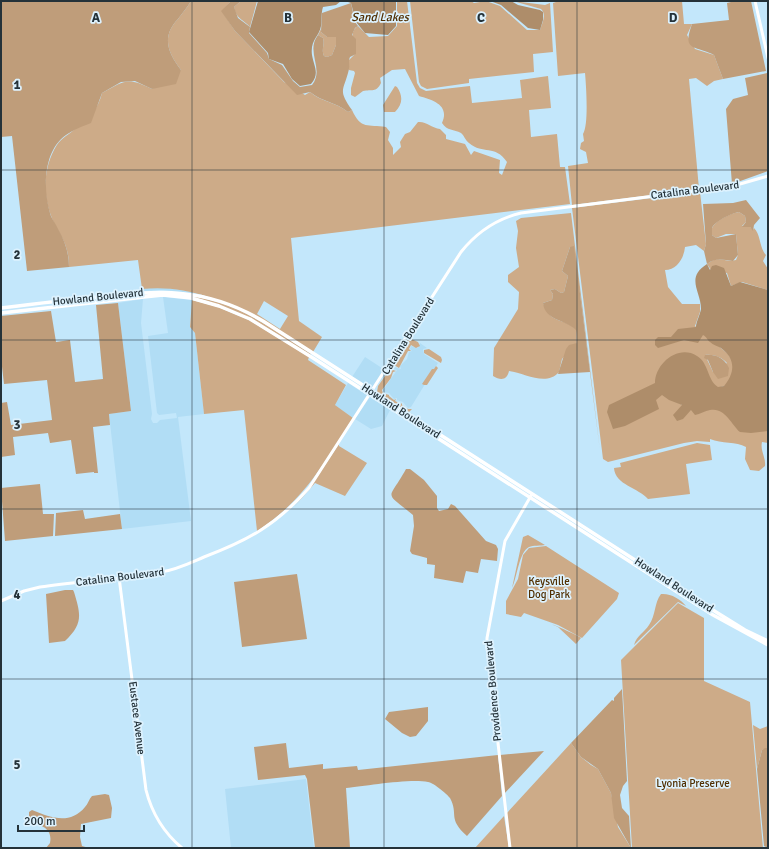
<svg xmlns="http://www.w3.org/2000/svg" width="769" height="849" font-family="Signika,sans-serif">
  <rect width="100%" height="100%" fill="#c3e7fb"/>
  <!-- built -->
  <path fill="#b1ddf5" d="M162,287L193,292V293L163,290L142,291V289Z
    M163,297L192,300L190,327L195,333L204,414L178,417L191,521L122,529L109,414L131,411L118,303L143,299L141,323L152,414L151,419L153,423H157L160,420L177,418L176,413L159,415L157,413L148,336L168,333Z
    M420,343L427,348L423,349L424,354L438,363L411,407L408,408L403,402L397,400V398L394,399L389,393L384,392L383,390L397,370L390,368L379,383L392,362L394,367L401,369L400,366L407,359L409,352L412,351L410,349L411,346L418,348Z
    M365,357L385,370L372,390L352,377Z
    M348,383L368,396L353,418L335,405Z
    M370,397L390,410L382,426L371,429L355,419Z
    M306,779L314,848H231L225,789Z"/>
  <!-- green -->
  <path fill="#cdab88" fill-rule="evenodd" d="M191,1H231L222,11L235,31L284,82L305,95L310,92C321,102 336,102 348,112L352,110C361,130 368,124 386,127L390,132L388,140L393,148V155L401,147L400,142L405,134L410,132L418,122C426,121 432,128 440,129L446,135V139L465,144L471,155L474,151L500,160L499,173L502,175L507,162C495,144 483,155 469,143C465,140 464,135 461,133C454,129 447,131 442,123C450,105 433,100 419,96L405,69L392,70L380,78L381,83C376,93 372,89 363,91L355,97L351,95V88L355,73L354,71L349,70L348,61L355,54C353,45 349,31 358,26L369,37L388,36L397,26V1H407L417,83L420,88L426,91L470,86L472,103L522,98L520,80L548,76L551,108L529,110L531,137L557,134L560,167H565L570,204L291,238L299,321L322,337L313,352C261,319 204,282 142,289L138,260L69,267C69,240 57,234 50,213C43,193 44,169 54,150C60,138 66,137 75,129C89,119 98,109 102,93C125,80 128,77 152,89L181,70C168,53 161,37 178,19C183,12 187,8 191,1ZM264,301L288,316L280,329L257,314Z
    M241,1H257L250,27C243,19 236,19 234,7Z
    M410,1H471L474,3L486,1L500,6L527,30H540C542,23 547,15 541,9L513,1L545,5L550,3L553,52L533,54L534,72L469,79V83L427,89L421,86L419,82Z
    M559,1H682L684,24H692L687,35L695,49L714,55L723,79L714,81L707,86L696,78L689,79L699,189L572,205L568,166L588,163L586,152L580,149L581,143L584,141L583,134C589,125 586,84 585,73L558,76L553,3Z
    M322,27L321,32L327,37H336V45L332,55L327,57L324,56C321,49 325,45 323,38L318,35Z
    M395,86L397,87C403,96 403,104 395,112H384L383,105Z
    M700,192L706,244L704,251L696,245L685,247C684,258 677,270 665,270L668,287L682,304H700V312L695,326L728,354L734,363L733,383L676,402L681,404L687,411L709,405L768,426V443L762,442C760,451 766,457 765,466L759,471L750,470L745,459L746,447C736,441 722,444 710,439V442L697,441L684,443L608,462L603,459L572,208ZM705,355C714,354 721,357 727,363L713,372Z
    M739,212L745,216L746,222L742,226L750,227L753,230L754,228C761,235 759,247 766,255L763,261L768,269V290L742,282L731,286L727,273L711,270L707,264C719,254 724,263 736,260L738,255L736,234H726L716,238L712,235V228C716,220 731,213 739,212Z
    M571,213L600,451L580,294L570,247L562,271L568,276L564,292L561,293L555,289L550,290L553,294L552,300L543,303C551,325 562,317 576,329L577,343L562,359L559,372C546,387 525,373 509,371C507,380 501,381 493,376L494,348L518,309L519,292L508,282V275L519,267L516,248L518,231L516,221L521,218Z
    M193,296C208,299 223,303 237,309C263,321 287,338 311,354L310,355C269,329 241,310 193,297Z
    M192,300L218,307L249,320L309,357L308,360L346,385L335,405L353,418C324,463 304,501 257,531L244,410L204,414L195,333L190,327Z
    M409,338L418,342L420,346L416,348L411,345L409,349L411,351H408L399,368L394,365L393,361Z
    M429,349L441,357L442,360L441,363L424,353V350Z
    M436,366L438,368L427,385H424L422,384L432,369H434Z
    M390,369L396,371L393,372L391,378L382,390L383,393L389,395V396L394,400L396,399L395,401L401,404L402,403V405L408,409H412L409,412L377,392L378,386Z
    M697,443L710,445L712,460L686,464L690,494L648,499C639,488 615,485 614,468L621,467L620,463Z
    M339,444V446L367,463L345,496L315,483L294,507L309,489Z
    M528,535L545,545C541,546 533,545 529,547C519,552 517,578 512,588L523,537Z
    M546,546L619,593L617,599L582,638L558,625L524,613L521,617L506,614V601L518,579L523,555L529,548Z
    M661,594C670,593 681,599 686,606L678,602L634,645C637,635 644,633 649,625C656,615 654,603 661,594Z
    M678,603L704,618V681L750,702L763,848H632L621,660Z
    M551,624C557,626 577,635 581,638L576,644L558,627Z
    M753,725L760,729L768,726V748L762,750L757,769Z
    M571,743L581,757L591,765L598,769L611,793L618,827L631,848H511L506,814Z
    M504,816L509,848H475Z"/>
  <!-- forest -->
  <path fill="#bf9d7a" d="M1,1H191C187,8 183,12 178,19C161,37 168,53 181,70L176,84L152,89L135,81L121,82L102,93L91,123C83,126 73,130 66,135C43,151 43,189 50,213C51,218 56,224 58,229C65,241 69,253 69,267L27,271L12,136L1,137Z
    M231,1H241L234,7L238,18L250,27L249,33L267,53L269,59L282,65L293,81L300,87L312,85C325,69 305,52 318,35L323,38C325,45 321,49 324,56L327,57L332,55L336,45V37H327L321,32L322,13L351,3L355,22L358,26L355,28L352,35L356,39V54L350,57C348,62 350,65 349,69C344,91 337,89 352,110L348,112C336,102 322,102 310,92L297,95L235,31L221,11Z
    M735,1H751L766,71L723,79L714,55C694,45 682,52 692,24L729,20L727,3Z
    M767,73L768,171L732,184L726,109L733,99L748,95L745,78Z
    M746,200L760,218L754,225L753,231L750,227H742L746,222L745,216L739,212C732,213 715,221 712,228V235L716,238L736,234L738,255L733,261C723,260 716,257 707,264L704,251L706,244L703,204L733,203Z
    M574,246L590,372L558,374L566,349L569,345L577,343L576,330C565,319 545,321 543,303L552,300L553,294L550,290L555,289L561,293L564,292L568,276L562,271L570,247Z
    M118,303L131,411L109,414L110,425L93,427L98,473H94V472L76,474L71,440L50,443L48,433L13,437L15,455L1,457V403L7,402L11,425L52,420L47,380L4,384L1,358V316L51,311L56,342L70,340L75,382L103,379L96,305Z
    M705,355C716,354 724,358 729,368L728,376L718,379L713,372L708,360L704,358Z
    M406,469H410L424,480L437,496V508L439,511L448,509L451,504L455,506L486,541L496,545L498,549L497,561L481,559L478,573L466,571L463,583L434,578L435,565L427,564V558L412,554L410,551L414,526L413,515C383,490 388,502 406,469Z
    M40,484L43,514H54L53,536L5,541L1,488Z
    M83,510L85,519L120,514L122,529L55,536L56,513Z
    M297,574L307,639L242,647L234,582Z
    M65,590H73L74,592C81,615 83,624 65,641L49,643L46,594Z
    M622,689L627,781L623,786L620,795L622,808L629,816L631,848L614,818L611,793L598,769L581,757L571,743L612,700L614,701V698Z
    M428,707V721L416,736L410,737L402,733L385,719L389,712Z
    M286,743L289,768L323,764V769L357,766L358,770L498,755L502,796L467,836C447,818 459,815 450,798C447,794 434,783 428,782C411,778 365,786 346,788L350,848H315L307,779L305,775L258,780L254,747Z
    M765,748H768V848L764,846L757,769L762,750Z
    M544,751L504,794L500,755Z
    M105,794L109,795L112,808L111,818L81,824L80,837L82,846L89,848H46L50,843C53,827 40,826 29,820V812L32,810C51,818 70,825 85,807C88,804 89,799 92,796Z"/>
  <!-- water -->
  <path fill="#ae8d6a" d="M258,1H341L336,5L323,7C321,13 322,19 321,26C319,37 310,40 312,55C314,67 320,73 311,84L300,86L292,79L283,64L269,59L268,53L249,32Z
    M345,1H396V26L388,35L365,33L356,22L351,3Z
    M490,1H511L518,5L540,10L543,12V20L540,30L528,28L501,5Z
    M707,264L710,270L712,266L716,265L724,268L731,286L740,282L768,290V431L751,433L740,432C731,424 725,407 710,410C705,411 700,414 695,415L691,410L683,419L677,421L673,415L682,405L669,400L662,395L656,400L659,409L625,426L613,429L607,412L609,405L655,383C655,364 678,344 697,356C709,363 707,380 718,387L724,386C735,373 736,359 721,348C718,346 713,345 710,342C707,340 707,337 703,335L698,343L684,340L658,348L655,345V340L658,337H671L678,329L696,327C696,322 700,315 701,309C701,291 685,278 707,264Z"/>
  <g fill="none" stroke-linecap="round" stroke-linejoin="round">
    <!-- secondary -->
    <path stroke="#fff" stroke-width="3" d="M755,1L768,58
      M119,577L146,790C152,814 163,832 182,848
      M1,601L24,591L40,587C80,581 121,580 161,572C176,570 190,563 204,557C249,540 276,525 309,488L461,252C477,232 496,219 521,213L733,186L768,176
      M510,848L487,647V638L505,541L532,494"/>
    <!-- primary -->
    <path stroke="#fff" stroke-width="3.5" d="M1,308C33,304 66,300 98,297C161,290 206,287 263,321L716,612L745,630L768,641
      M1,313L144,297L163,295L191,298L219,306L250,319L313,358L713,615L768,645"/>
  </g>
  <!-- grid -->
  <path fill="none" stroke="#243239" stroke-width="1" stroke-opacity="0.55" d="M192,1V848M384,1V848M577,1V848M1,170H768M1,340H768M1,509H768M1,679H768"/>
  <g text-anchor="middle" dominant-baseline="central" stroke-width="3.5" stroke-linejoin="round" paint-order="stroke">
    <!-- street labels -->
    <g font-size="11" fill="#243239" stroke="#ddf2fe">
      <text transform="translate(695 190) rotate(-7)">Catalina Boulevard</text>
      <text transform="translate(98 297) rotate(-6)">Howland Boulevard</text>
      <text transform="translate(408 336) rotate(-58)">Catalina Boulevard</text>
      <text transform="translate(401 411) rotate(33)">Howland Boulevard</text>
      <text transform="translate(120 577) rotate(-7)">Catalina Boulevard</text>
      <text transform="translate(674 585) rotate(33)">Howland Boulevard</text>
      <text transform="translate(493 691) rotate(-95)">Providence Boulevard</text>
      <text transform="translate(137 718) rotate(83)">Eustace Avenue</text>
    </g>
    <!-- park labels -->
    <g font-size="11" fill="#512f01" stroke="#ddf2fe">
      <text x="549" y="581">Keysville<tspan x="549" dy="13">Dog Park</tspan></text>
      <text x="693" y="783">Lyonia Preserve</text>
    </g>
    <!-- water labels -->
    <g font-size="12" font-style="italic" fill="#4f2d00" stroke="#ddf2fe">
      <text x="380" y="17">Sand Lakes</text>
    </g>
  </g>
  <g font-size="13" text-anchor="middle" font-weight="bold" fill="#243239" stroke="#ddf2fe" stroke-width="3.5" stroke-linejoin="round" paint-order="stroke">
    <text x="96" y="22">A</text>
    <text x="288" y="22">B</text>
    <text x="481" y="22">C</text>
    <text x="673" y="22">D</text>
    <text x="17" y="89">1</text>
    <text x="17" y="259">2</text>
    <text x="17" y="429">3</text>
    <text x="17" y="599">4</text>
    <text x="17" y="769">5</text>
  </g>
  <!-- border -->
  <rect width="769" height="849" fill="none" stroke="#243239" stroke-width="4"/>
  <!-- scale -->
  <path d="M18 825v6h66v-6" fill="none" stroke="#243239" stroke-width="2"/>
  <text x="24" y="825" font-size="12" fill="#243239" stroke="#ddf2fe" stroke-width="3" paint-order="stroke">200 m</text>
</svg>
